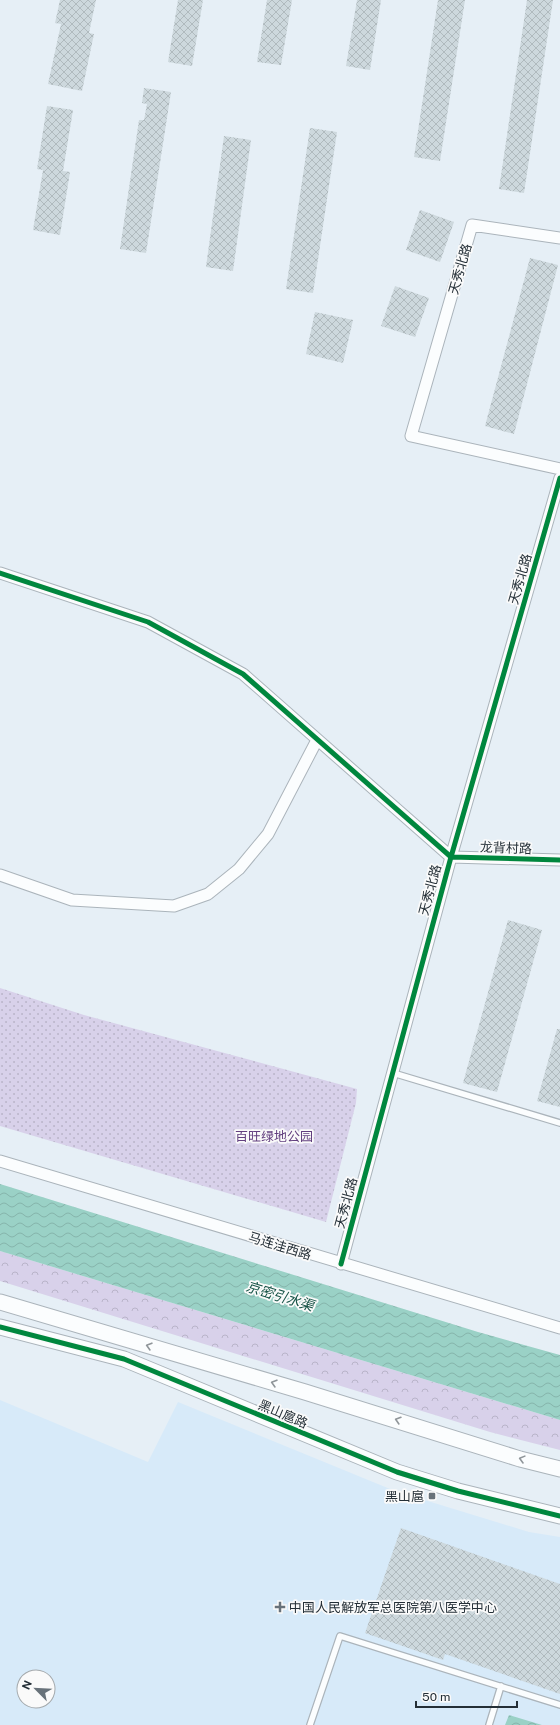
<svg xmlns="http://www.w3.org/2000/svg" width="560" height="1725" font-family="'Public Sans','Noto Sans SC',sans-serif">
  <defs>
    <pattern id="forest-crowns" width="20" height="18" patternUnits="userSpaceOnUse"><rect width="20" height="18" fill="#d8d1ea"/><path d="M2 6a3 3 0 1 1 6 0M12 15a3 3 0 1 1 6 0" fill="none" stroke="#b9b4c9"/></pattern>
    <pattern id="park-dots" width="8" height="8" patternUnits="userSpaceOnUse"><rect width="8" height="8" fill="#d8d1ea"/><path d="M2 2h.1M6 6h.1" fill="none" stroke="#b9b4c9" stroke-width="1.8" stroke-linecap="round"/></pattern>
    <pattern id="water-waves" width="16" height="10" patternUnits="userSpaceOnUse"><rect width="16" height="10" fill="#9ad1c6"/><path d="M0 5q4-4 8 0t8 0" fill="none" stroke="#85b4ab"/></pattern>
    <pattern id="building-cross-hatch" width="8" height="8" patternUnits="userSpaceOnUse"><rect width="8" height="8" fill="#cdd8dd"/><path d="M0 0l8 8M0 8l8-8" fill="none" stroke="#b0babe"/></pattern>
  </defs>
  <rect width="100%" height="100%" fill="#e6eff6"/>
  <!-- built -->
  <path fill="#d7eaf9" fill-rule="evenodd" d="M0,1400L148,1462L178,1402L395,1491L529,1532L560,1537V1725H0ZM24,1677H48V1701H24Z"/>
  <!-- forest -->
  <path fill="url(#forest-crowns)" d="M0,1251L560,1420V1450L490,1432L0,1281Z"/>
  <!-- park -->
  <path fill="url(#park-dots)" d="M0,988L84,1015L357,1089L356,1103L326,1222L0,1126Z"/>
  <!-- water -->
  <path fill="url(#water-waves)" d="M0,1184L478,1332L560,1355V1420L0,1251Z
    M509,1715L542,1725H505Z"/>
  <!-- building -->
  <path fill="url(#building-cross-hatch)" d="M60,0H96L89,33L94,34L82,91L48,84L61,24L55,23Z
    M178,0H203L192,66L168,62Z
    M267,0H292L281,65L257,62Z
    M357,0H381L370,70L346,66Z
    M438,0H465L440,161L414,157Z
    M527,0H553L524,193L499,189Z
    M144,88L171,92L146,253L120,249L139,120H144L147,104L142,103Z
    M47,106L73,110L63,171L70,172L60,235L33,230L43,170L37,169Z
    M310,128L337,132L313,293L286,289Z
    M224,136L251,140L233,271L206,267Z
    M420,210L454,222L440,262L406,250Z
    M530,258L558,265L514,434L485,426Z
    M395,286L429,298L415,337L381,326Z
    M315,312L353,320L343,363L306,354Z
    M508,920L542,930L497,1092L463,1083Z
    M557,1029H560V1107L537,1101Z
    M401,1528L560,1584V1694L445,1654L443,1660L365,1633Z"/>
  <g fill="none" stroke-linecap="round" stroke-linejoin="round">
    <!-- service casing -->
    <g stroke="#abb4bb" stroke-width="8">
      <path id="service" d="M393,1073L560,1123
        M310,1725L340,1636L560,1705
        M489,1725L501,1686"/>
    </g>
    <!-- minor casing -->
    <g stroke="#abb4bb" stroke-width="13">
      <path id="minor" d="M560,238L472,225L411,436L560,469
        M0,573L148,622L243,674L451,857L560,860
        M0,875L72,900L174,906L208,894L239,869L268,834L317,740
        M0,1161L560,1328
        M341,1264L451,857L560,478"/>
    </g>
    <!-- secondary casing -->
    <g stroke="#abb4bb" stroke-width="17">
      <path id="secondary" d="M0,1302L305,1392L520,1459L560,1469
        M0,1327L124,1359L397,1472L458,1491L560,1516"/>
    </g>
    <!-- service -->
    <use href="#service" stroke="#fbfdfe" stroke-width="5.5"/>
    <!-- minor -->
    <use href="#minor" stroke="#fbfdfe" stroke-width="11"/>
    <!-- secondary -->
    <use href="#secondary" stroke="#fbfdfe" stroke-width="15"/>
    <!-- cycleway casing -->
    <g stroke="#fafafa" stroke-width="8">
      <path id="cycleway" d="M0,573L148,622L243,674L451,857L560,860
        M341,1264L451,857L560,478
        M0,1327L124,1359L397,1472L458,1491L560,1516"/>
    </g>
    <!-- cycleway -->
    <use href="#cycleway" stroke="#00873e" stroke-width="5"/>
  </g>
  <!-- one-way arrows -->
  <defs><path id="oneway-chevron" d="M-2-3.5L2.5 0L-2 3.5" fill="none" stroke-width="1.6" stroke-linecap="round" stroke-linejoin="round"/></defs>
  <g stroke="#90969a">
    <use href="#oneway-chevron" transform="translate(149 1346) rotate(-164)"/>
    <use href="#oneway-chevron" transform="translate(274 1383) rotate(-164)"/>
    <use href="#oneway-chevron" transform="translate(398 1420) rotate(-163)"/>
    <use href="#oneway-chevron" transform="translate(522 1459) rotate(-165)"/>
  </g>
  <!-- markers -->
  <g fill="#68727a" stroke="#fafafa" stroke-width="1.5">
    <rect x="428" y="1492" width="8" height="8" rx="2"/>
    <path d="M278 1601h4v4h4v4h-4v4h-4v-4h-4v-4h4z"/>
  </g>
  <g text-anchor="middle" dominant-baseline="central" stroke-width="3.5" stroke-linejoin="round" paint-order="stroke">
    <!-- street labels -->
    <g font-size="13" fill="#242f37" stroke="#fafafa">
      <text transform="translate(460 269) rotate(-74)">天秀北路</text>
      <text transform="translate(520 579) rotate(-74)">天秀北路</text>
      <text transform="translate(506 848) rotate(2)">龙背村路</text>
      <text transform="translate(430 890) rotate(-75)">天秀北路</text>
      <text transform="translate(346 1203) rotate(-75)">天秀北路</text>
      <text transform="translate(280 1246) rotate(17)">马连洼西路</text>
      <text transform="translate(283 1414) rotate(23)">黑山扈路</text>
    </g>
    <!-- park labels -->
    <g font-size="13" fill="#623f7f" stroke="#fafafa">
      <text x="274" y="1136">百旺绿地公园</text>
    </g>
    <!-- poi labels -->
    <g font-size="13" fill="#242f37" stroke="#fafafa" text-anchor="end">
      <text x="424" y="1496">黑山扈</text>
      <text x="289" y="1607" text-anchor="start">中国人民解放军总医院第八医学中心</text>
    </g>
    <!-- water labels -->
    <g font-size="14" font-style="italic" fill="#165346" stroke="#fafafa">
      <text transform="translate(280 1296) rotate(17)">京密引水渠</text>
    </g>
  </g>
  <!-- north arrow -->
  <g transform="translate(36 1689) rotate(294)"><circle r="19" fill="#fafafa" stroke="#a4a9ac"/>
  <path d="M0-3L7 15L0 10L-7 15Z" fill="#68727a"/>
  <text y="-6" font-size="11" font-weight="bold" text-anchor="middle" fill="#242f37">N</text>
  </g>
  <!-- scale -->
  <path d="M416 1701v6h101v-6" fill="none" stroke="#242f37" stroke-width="2"/>
  <text x="422" y="1701" font-size="12" fill="#242f37" stroke="#fafafa" stroke-width="3" paint-order="stroke">50 m</text>
</svg>
